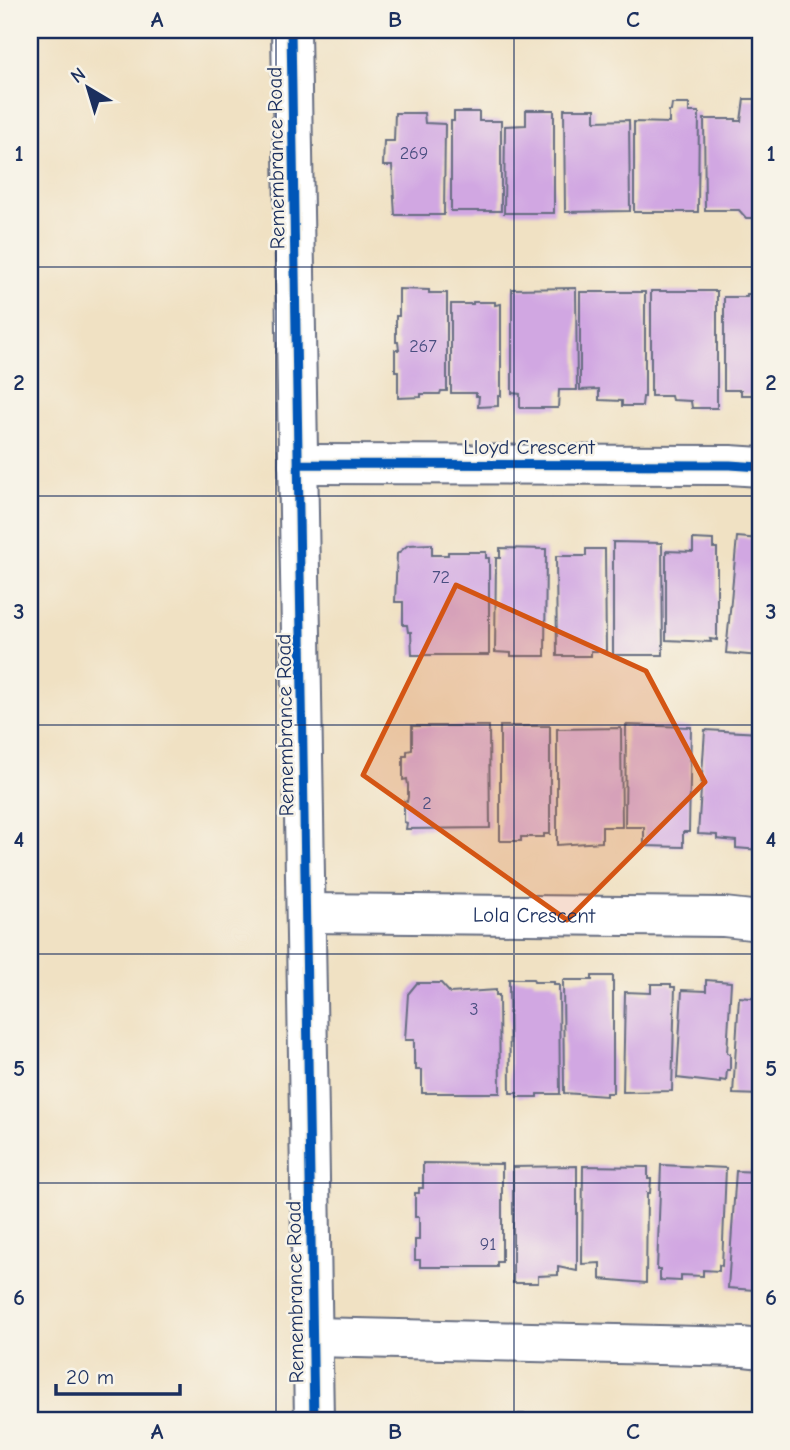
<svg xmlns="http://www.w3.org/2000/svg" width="790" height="1450" font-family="'Comic Neue',sans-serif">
  <rect width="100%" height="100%" fill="#f7f3e8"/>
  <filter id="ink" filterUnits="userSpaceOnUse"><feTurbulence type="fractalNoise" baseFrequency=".0143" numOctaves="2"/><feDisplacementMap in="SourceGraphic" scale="14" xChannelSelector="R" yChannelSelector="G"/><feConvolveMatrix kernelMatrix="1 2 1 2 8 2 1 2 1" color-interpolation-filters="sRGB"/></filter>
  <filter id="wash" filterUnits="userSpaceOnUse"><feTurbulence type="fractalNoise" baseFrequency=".00686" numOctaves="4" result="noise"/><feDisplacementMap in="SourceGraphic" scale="28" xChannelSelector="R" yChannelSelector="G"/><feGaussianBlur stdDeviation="1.57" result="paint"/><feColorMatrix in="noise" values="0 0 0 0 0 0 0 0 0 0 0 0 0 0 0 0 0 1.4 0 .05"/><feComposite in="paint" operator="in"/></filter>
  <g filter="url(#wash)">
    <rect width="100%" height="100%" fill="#f0e1c3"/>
    <g id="blocks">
      <!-- building -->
      <path fill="#d1a7e2" d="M744,99H760V218H746L739,210H705L704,119H736V121H741Z
        M672,104H689V112H699L698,212H634V122L669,123V111H671Z
        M564,109H595V121L629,120L630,211L565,212Z
        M526,110H554V213H504L505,126L526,125Z
        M454,112H479V121H501V211H451V121H454Z
        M395,113H424L425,123L445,124L444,215H395L392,166H383L384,141H394Z
        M576,288L577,390H559L558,408H520V394L512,393V289Z
        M399,289L429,290V293H447V391H441L440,394H421V397L398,398V371H395V350H399L398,342H396V316H399Z
        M651,291H717V408H692L691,401L672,400L671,396H651Z
        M580,292H645V397H643L642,406H622V401L599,400V389L580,390Z
        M747,294H760V395H741V390H724V297H747Z
        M473,302H495V305L501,304V396H498V406L478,407L479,396H476V393H451V304H473Z
        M737,537L760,539V656L726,653Z
        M693,539L713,540V548H717V640L710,639L711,642L666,640V551L693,552Z
        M613,542L662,543L663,655H613Z
        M432,544V555H448V552H486V558H489V655H412L411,632H408L407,625H403V602H395L397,554L408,545Z
        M500,548L546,549L545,656H511V653L495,652L496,558H500Z
        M586,549H605L606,651H591V656H557L556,556H586Z
        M626,725L691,727L689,832H683V847L644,846V827H625Z
        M412,726H489L490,828L406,829L407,823L404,822V801L407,802L408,797V785L407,779L403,780V756H407V751L412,750Z
        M500,726H550V834H544V837H521V841H500Z
        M621,728L622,827H602V842L557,845V729Z
        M705,730L760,733V850L736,848V841L717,839V835L698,834Z
        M592,976H613V1093H606V1096L564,1093L563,980H592Z
        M509,979H533L534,982H554V985H559L560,1094H537V1097H517V1093H510Z
        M706,980L731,982L727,1053L730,1054V1070H727L726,1081L720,1080V1083L677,1078L682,990L706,991Z
        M417,983H441L450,993L496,990V995H499L500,1093H422V1070H416V1064H414V1040H405L408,994Z
        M651,984H671V987H675L672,1091L623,1092L625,992L651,993Z
        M739,997L760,999V1095L733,1094Z
        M423,1163L502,1164V1262H497V1267H420V1260H415V1240H419V1217H415V1193H419V1188H423Z
        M661,1165L726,1168L722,1266L719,1265V1271L703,1270V1276L681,1275V1281L660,1280V1270H657Z
        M577,1166V1271L558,1267V1275L538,1276V1283H513V1167Z
        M583,1166L648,1167V1179H651L650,1193H647L646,1283L600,1279V1263L582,1264Z
        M736,1171L760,1172V1282L754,1281V1290L728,1288Z
        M519,1414L544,1415V1420H519Z
        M575,1414H599V1420H575Z"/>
    </g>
  </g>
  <g filter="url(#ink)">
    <use href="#blocks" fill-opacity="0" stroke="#666d81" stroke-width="2"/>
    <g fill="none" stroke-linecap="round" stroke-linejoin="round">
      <!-- minor casing -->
      <g stroke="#666d81" stroke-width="42">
        <g id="minor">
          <path d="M291,30L314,1420"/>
          <path d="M298,464L730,465L760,467"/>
          <path id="s1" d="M306,913L724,917L760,921"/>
          <path d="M313,1337L743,1347L760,1349"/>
        </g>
      </g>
      <!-- minor -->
      <use href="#minor" stroke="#fff" stroke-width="38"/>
      <!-- cycleway casing -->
      <g stroke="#f7f3e8" stroke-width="13">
        <path id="cycleway" d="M291,30L314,1420
          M298,464L730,465L760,467"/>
      </g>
      <!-- cycleway -->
      <use href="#cycleway" stroke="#0057b8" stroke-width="9"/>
    </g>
  </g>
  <!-- marked area -->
  <path fill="#d45514" fill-opacity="0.2" stroke="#d45514" stroke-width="5" stroke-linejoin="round" d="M456,585L646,671L705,782L567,920L363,775Z"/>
  <!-- grid -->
  <path fill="none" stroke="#1b2f5e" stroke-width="2" stroke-opacity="0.55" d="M276,30V1420M514,30V1420M30,267H760M30,496H760M30,725H760M30,954H760M30,1183H760"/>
  <g text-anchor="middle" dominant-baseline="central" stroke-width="5" stroke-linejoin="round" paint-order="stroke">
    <!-- number labels -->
    <g font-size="18" fill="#484d7f">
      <text x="414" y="153">269</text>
      <text x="423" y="346">267</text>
      <text x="441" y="577">72</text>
      <text x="427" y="803">2</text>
      <text x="474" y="1009">3</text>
      <text x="488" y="1244">91</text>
    </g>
    <!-- street labels -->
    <g font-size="21" fill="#1b2f5e" stroke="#f7f3e8">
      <text transform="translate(276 158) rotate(-91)">Remembrance Road</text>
      <text x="529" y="447">Lloyd Crescent</text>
      <text transform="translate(285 725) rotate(-91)">Remembrance Road</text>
      <text stroke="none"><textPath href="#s1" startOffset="228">Lola Crescent</textPath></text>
      <text transform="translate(295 1292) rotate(-91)">Remembrance Road</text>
    </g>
  </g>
  <!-- margin -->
  <rect width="790" height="1450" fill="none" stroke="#f7f3e8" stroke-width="77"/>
  <!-- north arrow -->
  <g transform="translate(88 88) rotate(322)" stroke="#f7f3e8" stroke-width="5" paint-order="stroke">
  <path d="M0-5L12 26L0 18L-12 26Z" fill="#1b2f5e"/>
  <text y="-10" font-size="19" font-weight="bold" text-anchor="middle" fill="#1b2f5e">N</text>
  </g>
  <!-- scale -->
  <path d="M56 1384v10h124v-10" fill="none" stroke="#1b2f5e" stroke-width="3.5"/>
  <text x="66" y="1384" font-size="21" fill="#1b2f5e" stroke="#f7f3e8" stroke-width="5" paint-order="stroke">20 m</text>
  <rect x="38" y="38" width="714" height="1374" fill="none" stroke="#1b2f5e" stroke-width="2.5"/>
  <g font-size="23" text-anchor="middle" font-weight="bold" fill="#1b2f5e">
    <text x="157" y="27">A</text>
    <text x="395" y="27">B</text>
    <text x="633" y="27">C</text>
    <text x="19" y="161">1</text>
    <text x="771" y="161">1</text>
    <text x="19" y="390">2</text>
    <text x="771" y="390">2</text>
    <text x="19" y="619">3</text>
    <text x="771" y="619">3</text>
    <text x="19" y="847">4</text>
    <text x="771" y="847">4</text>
    <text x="19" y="1076">5</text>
    <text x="771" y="1076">5</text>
    <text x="19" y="1305">6</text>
    <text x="771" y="1305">6</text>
    <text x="157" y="1439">A</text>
    <text x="395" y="1439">B</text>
    <text x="633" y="1439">C</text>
  </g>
</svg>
